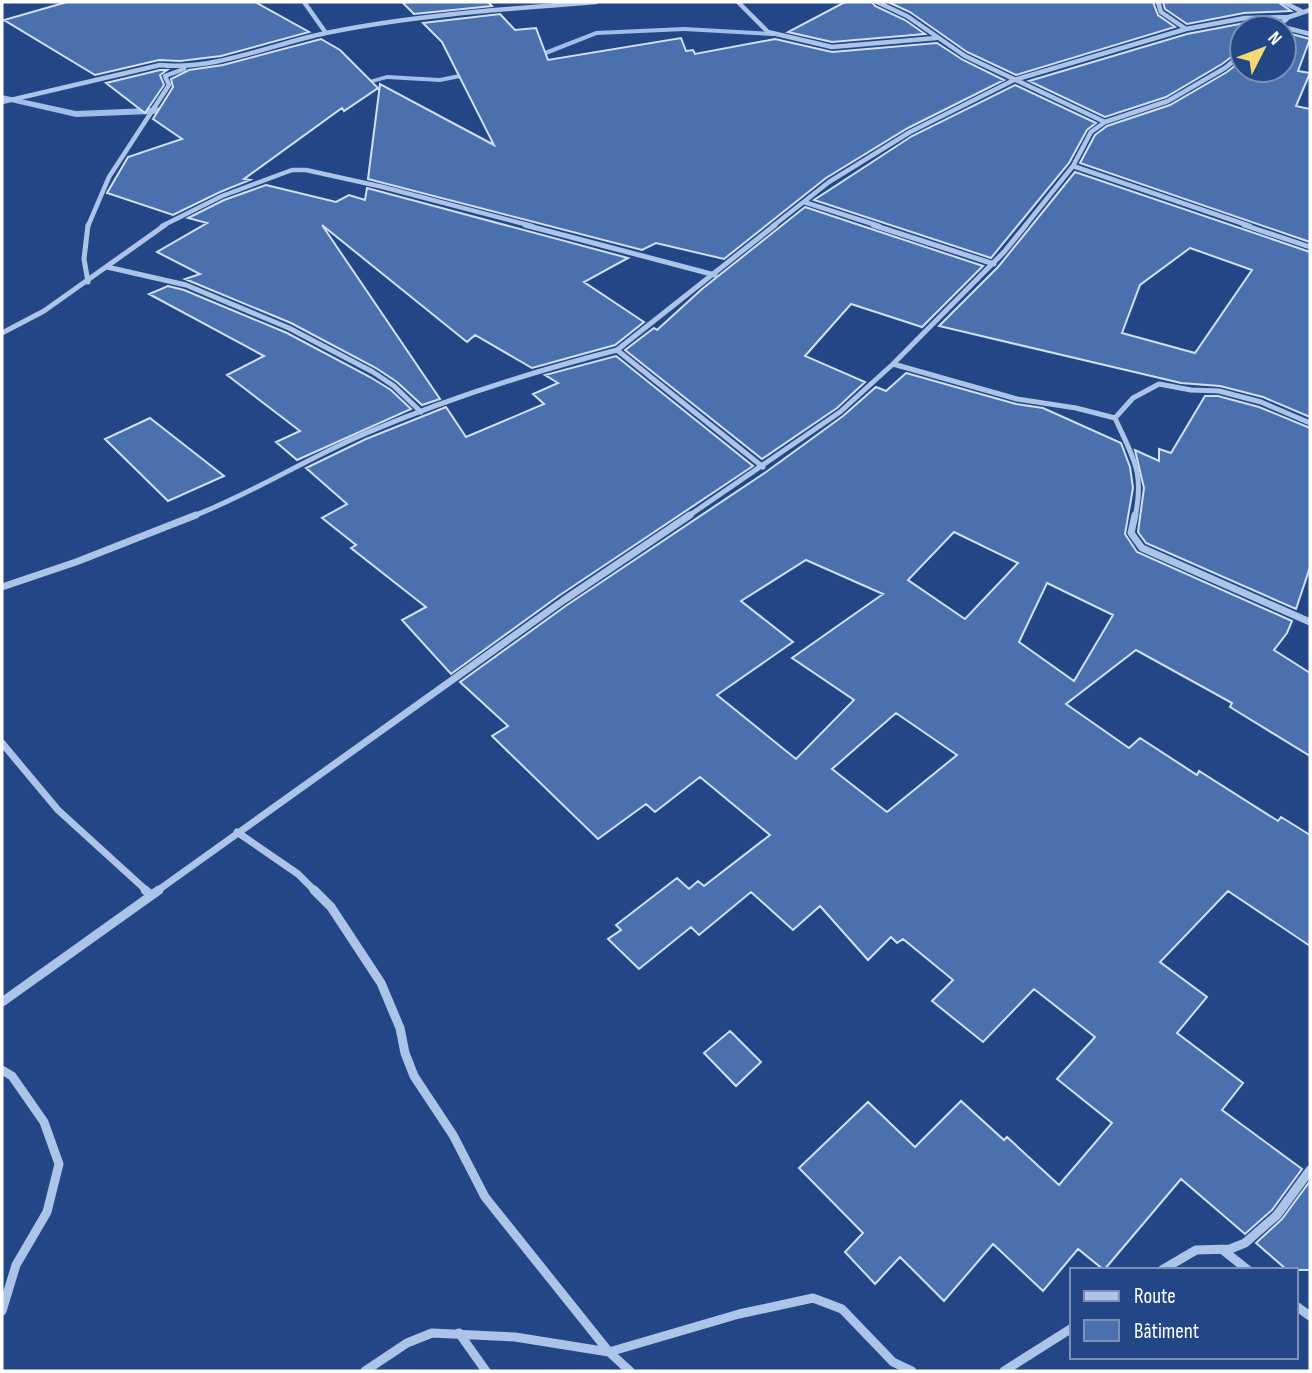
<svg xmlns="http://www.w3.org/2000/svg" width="1312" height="1373" font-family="'Sofia Sans Condensed',sans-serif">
  <rect width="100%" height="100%" fill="#234786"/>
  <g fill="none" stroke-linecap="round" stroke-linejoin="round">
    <!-- stream -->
    <path fill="#a1bdea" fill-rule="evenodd" d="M684,27L773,32L777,34L773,36L684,31L597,35L531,61L524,59L596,31Z
      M478,70H481V74L440,82L387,79L353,88L349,86L387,75L440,78Z
      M2,95L76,111L174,107L178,110L174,113L76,117L2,100Z"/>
  </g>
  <!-- building -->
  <path fill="#4b70ae" stroke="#d1dff7" stroke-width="2" fill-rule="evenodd" d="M67,2H255L309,32L221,56L180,61L159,60L95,75L4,20Z
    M402,2H488L492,6L414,14Z
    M845,2H872L875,6L905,20L925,34L832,42L788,32Z
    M888,2H1153L1158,15L1175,27L1016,75L967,52L910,12Z
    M1163,2H1278L1291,11L1244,13L1187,24L1165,9Z
    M500,14L515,30L536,28L548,60L681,38L686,51L693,50L695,54L775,39L832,52L937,43L963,60L1004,80L908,128L826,178L724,259L656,243L642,250L368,179L380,84L494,145L442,42L423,23Z
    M1276,22L1271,28H1242V49L1222,64L1166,97L1105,117L1029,81L1187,34L1245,23Z
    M1284,32L1310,39L1298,71L1310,73L1296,106L1310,109V242L1080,163L1095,135L1107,126L1170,105L1227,72L1242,60V70H1284Z
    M321,39L340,50L378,88L344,111L342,108L244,179L250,180L220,192L173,215L107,193L128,157L182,139L153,119L173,87L171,79L189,70L223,65Z
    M160,70H167L160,75L164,85L145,113L106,83Z
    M1015,85L1096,123L1087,130L1069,163L991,258L814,200L912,136Z
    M1075,172L1310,252V417L1263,397L1220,386L1181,383L939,326L998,267ZM1190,248L1252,270L1195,353L1122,333L1140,285Z
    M266,185L336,202L349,195L365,200L367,188L628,258L584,282L644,322L615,345L532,368L475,335L467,342L322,225L440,399L422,405L397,382L376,368L291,323L185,279L200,274L157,252L207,223L188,218L224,200Z
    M805,207L983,266L922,327L851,304L805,356L865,382L837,408L762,459L625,350L654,328L657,330L702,289Z
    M168,286L184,290L287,333L370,377L391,390L411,409L297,460L276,442L300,431L227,375L264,356L149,294Z
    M616,356L753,466L560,595L451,674L402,620L426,607L351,548L356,545L322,518L347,504L306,468L366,439L446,407L466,437L544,404L533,394L558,383L545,375Z
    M906,373L1016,404L1043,408L1121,443L1130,467L1133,488L1125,534L1137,552L1292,621L1287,633L1274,650L1310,673V756L1230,707L1232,703L1136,650L1066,704L1129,748L1140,738L1197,775L1199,771L1278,821L1281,817L1310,835V946L1228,891L1160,962L1207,997L1177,1033L1243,1083L1222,1110L1302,1169L1272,1210L1245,1234L1181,1179L1104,1270L1078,1249L1043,1291L993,1244L944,1301L900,1257L875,1284L845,1252L863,1233L799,1168L868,1102L915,1147L961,1101L1004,1140L1007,1137L1059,1185L1112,1123L1057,1079L1095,1037L1034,989L983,1042L932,1001L953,980L903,939L897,943L891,937L868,960L820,906L793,930L751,892L699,935L691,927L639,969L608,939L621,930L616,925L677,878L689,889L698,881L704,886L770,835L700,777L655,812L646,804L598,839L492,736L508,726L460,682L567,605L766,472L843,416L876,387L886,391ZM954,532L1018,563L965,619L908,580ZM806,560L883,594L792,658L854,700L796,759L717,695L793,642L741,601ZM1047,583L1113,615L1074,681L1019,642ZM896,713L957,755L887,812L832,769Z
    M1205,396H1218L1259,407L1310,428V567L1296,609L1146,543L1138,532L1144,488L1135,450L1159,461V449L1171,453Z
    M150,418L224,476L168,501L105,439Z
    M730,1031L761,1062L736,1086L704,1053Z
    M1310,1181V1270H1287L1256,1243L1282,1219Z"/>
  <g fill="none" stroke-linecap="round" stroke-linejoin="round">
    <!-- minor-far3 -->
    <path stroke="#adc4e9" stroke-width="4.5" d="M304,2L326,33
      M738,2L768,32L832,47L936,38
      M877,2L907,16L965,56L1105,122
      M1158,2L1161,12L1186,29L1245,18L1289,17
      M1283,2L1303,12
      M1279,26L1310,34
      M1276,28L1289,17L1310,10
      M2,102L160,65C213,71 273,44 326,33C415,15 506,9 596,2
      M1073,166L1250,226
      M804,202L879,226
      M88,226L109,177L169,85L165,76L184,69
      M162,226L222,196L292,170H306L383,187L532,226
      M773,226L829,182L910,132L1014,80L1186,29
      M1025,226L1073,166L1091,132L1105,122L1168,101L1225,68L1242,54"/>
    <!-- minor-far2 -->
    <path stroke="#adc4e9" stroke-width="5" d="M525,225L715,275
      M873,225L994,264
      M1244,225L1310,247
      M107,267L186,285L289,328L373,372L394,386L421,412
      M88,282L84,259L88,225
      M2,333L44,311L165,225
      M893,364L1017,399L1076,408L1115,418L1133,398L1159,384L1191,390L1219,391L1261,402L1310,423
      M1115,418C1133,458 1145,472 1135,517
      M763,467L617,350L775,225
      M191,517C251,494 306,459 364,434C446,399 531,372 617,350
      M687,517L840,412L893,364L1004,252L1026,225"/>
    <!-- minor-far1 -->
    <path stroke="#adc4e9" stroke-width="7" d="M1135,515L1131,533L1142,548L1310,622
      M2,587L76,562L196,515
      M2,743L58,810L147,891
      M237,832L298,874L315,891
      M157,891L564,600L690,515"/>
    <!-- minor -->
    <path stroke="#adc4e9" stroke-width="9" d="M145,890L150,894
      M314,890L331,907L381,983L400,1028L405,1053L414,1076L453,1135L485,1197L609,1352L630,1371
      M2,1002L159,890
      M2,1070L12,1076L44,1122L59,1164L47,1212L16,1265L2,1311
      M1224,1251L1248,1270
      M1162,1270L1196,1250L1230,1249L1245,1243L1277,1215L1310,1170
      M1296,1306L1310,1316
      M459,1333L486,1371
      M365,1371L407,1343L432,1333L515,1337L609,1352L739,1314L813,1298L842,1309L893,1362L912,1371
      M1004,1371L1072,1328"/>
  </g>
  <!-- border -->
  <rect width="1312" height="1373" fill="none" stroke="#ffffff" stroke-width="7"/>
  <!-- legend -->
  <rect x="1070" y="1268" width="228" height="91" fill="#234786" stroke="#7b91b6" stroke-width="2"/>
  <rect x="1084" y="1291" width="35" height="10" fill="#adc4e9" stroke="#7b91b6" stroke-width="2"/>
  <text x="1134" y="1303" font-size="21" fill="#ffffff">Route</text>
  <rect x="1084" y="1320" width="35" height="21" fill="#4b70ae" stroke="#7b91b6" stroke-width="2"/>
  <text x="1134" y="1338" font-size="21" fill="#ffffff">Bâtiment</text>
  <!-- north arrow -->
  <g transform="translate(1263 49) rotate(48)"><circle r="33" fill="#234786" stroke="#7b91b6" stroke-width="2"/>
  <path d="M0-5L12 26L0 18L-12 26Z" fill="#f5d86f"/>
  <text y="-10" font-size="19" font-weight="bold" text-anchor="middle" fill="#ffffff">N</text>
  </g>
</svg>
